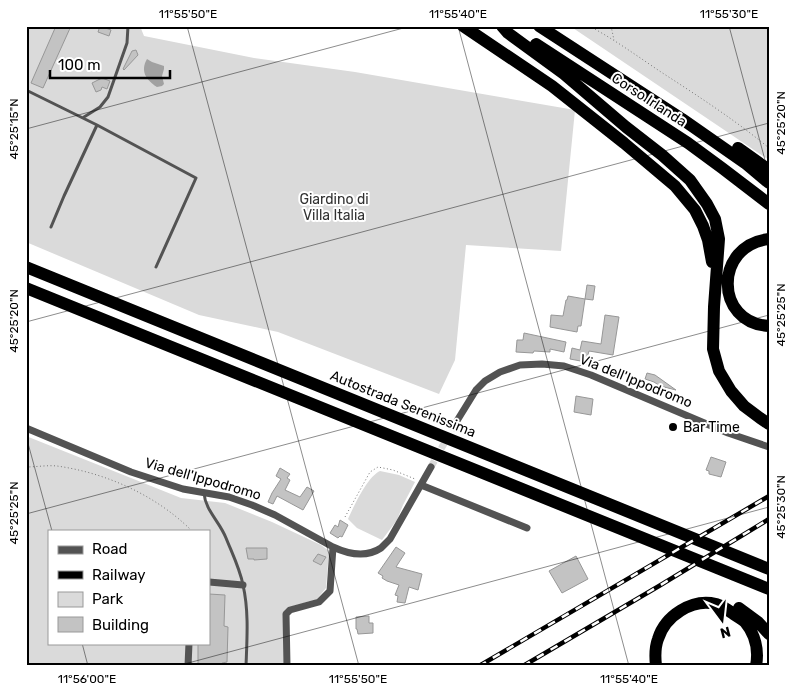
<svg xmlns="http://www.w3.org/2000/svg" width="795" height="692" font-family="Rubik,sans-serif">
  <rect width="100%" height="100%" fill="#fff"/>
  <!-- green -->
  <path fill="#dadada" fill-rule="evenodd" d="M26,26H140L144,36L254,58L355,72L575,110L561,251L466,245L455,360L439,394L278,332L199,315L26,242Z
    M570,26H769V160Z
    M26,436L181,498L225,503L272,522L321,545L329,551L326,588L317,599L290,607L285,610L283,616L284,666H26ZM49,531H209V643H49Z
    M380,471L399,475L415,482L403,505L397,520L382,540L357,528L348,519C354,506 367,477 380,471Z"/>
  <!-- water -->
  <path fill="#a1a1a1" d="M147,59L152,62L164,66V69L162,76L164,84L162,86L157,87C146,80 140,71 147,59Z"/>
  <!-- building -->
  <path fill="#c3c3c3" stroke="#979797" d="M56,26H71L43,88L31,83Z
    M100,26L111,30L109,36L98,32Z
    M136,50L138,55L124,70L123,69L132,51Z
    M102,78L110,81L107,89L102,87L101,90L96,92L92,83Z
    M587,285L595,286L593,300L585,299Z
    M568,296L585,299L581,326H578L577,332L550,327L551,315L563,316L566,300H567Z
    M605,315L619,317L613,355L589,351L586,362L570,359L572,348L580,350L582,341L601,344Z
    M524,333L566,342L564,352L550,349V352L534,351L533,353L516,352L517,340H523Z
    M647,373L655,375L676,390L660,386L654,382L645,379Z
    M576,396L593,399L591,415L574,412Z
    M711,457L726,462L721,477L709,474V471L706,470Z
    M280,468L290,474L287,478L290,480L285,490L300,497L307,487L314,491L303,510L277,496L273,504L268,502L272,493L281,479L276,476Z
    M340,520L348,525L342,537L340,536L338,538L330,533L335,525L338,527Z
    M396,547L405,553L396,567L422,574L418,590L409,587L405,603L397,602L398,596L395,595L399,585L387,581L382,578L383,576L378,573Z
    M246,548H267V559L254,560V559H248Z
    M318,554L326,557L321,565L313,561Z
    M576,556L588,579L562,593L549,571Z
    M209,594L225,595L224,626L228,627L227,662L222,663V666H198V643H209Z
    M369,616V623H373V633L358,634L357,629H356V617Z"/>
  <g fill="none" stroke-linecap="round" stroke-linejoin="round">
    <!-- street-tunnel -->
    <path stroke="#d9d9d9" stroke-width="7" stroke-dasharray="7 3.5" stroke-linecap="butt" d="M431,467L455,424"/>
    <!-- path -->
    <path stroke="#757575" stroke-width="1" stroke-dasharray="1 2.5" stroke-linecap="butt" d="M589,26C614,39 637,56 661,72C698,96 735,120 769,148
      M611,26L614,40
      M26,467C36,467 47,465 57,466C107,473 157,496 192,531
      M345,517L370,472L378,467L393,470L415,479"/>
    <!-- lane -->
    <path stroke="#535353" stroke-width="3" d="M26,90L97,125L196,178L156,267
      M84,117L100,107L108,97L127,43L128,26
      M51,227L64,196L97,125
      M204,493C205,510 220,522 226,538C232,553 240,569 243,585C249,611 247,639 246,666"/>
    <!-- street -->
    <path stroke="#535353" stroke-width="7" d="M455,424L476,390L485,381L500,372L520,365L542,364L564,366L591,375L728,433L769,447
      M26,428L131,472L183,489L229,497L252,505L275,515L333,547C348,554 366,558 381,548C384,545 387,542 390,539L431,467
      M421,485L527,528
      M209,582L243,585
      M188,666L189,643
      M287,666L286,614L290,610L319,602L330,591L333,547"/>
    <!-- highway -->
    <path stroke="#000" stroke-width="12" d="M463,26L552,86L624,143L675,186L695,210L703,226L708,240L712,262
      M502,26L508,33L564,74L626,127L662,155L690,180L707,204L715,219L719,239L714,307L713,349L719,371L731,391L744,406L760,418L769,424
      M539,26L682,119L745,163L769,183
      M536,44L688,143L722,168L769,204
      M738,148L769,170
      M769,239C714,245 714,323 769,326
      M26,267L769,569
      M26,288L769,589
      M739,608L758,622L769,634
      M656,666C655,657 655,647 658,639C665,616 692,598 716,604C722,606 727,609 732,613C736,616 742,619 745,622C755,634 759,650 756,666"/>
    <!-- rail casing -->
    <g stroke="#000" stroke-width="4.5">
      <path id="rail" d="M479,666L769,496
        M523,666L659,586L769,519"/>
    </g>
    <!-- rail -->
    <use href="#rail" stroke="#fff" stroke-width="2.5" stroke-dasharray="8" stroke-linecap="butt"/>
  </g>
  <!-- ticks -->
  <path fill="none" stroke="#000" stroke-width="1" stroke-opacity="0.45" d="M187,26L359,666M458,26L629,666M729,26L769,175M26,129L411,26M26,322L769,123M26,436L52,531M26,514L769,315M82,643L88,666M177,666L769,507"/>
  <!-- markers -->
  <circle fill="#000" stroke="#fff" stroke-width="2" cx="673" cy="427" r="5"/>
  <g text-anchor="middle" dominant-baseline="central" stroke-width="4" stroke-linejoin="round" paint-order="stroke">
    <!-- street labels -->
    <g font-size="14" fill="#000" stroke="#fff">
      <text transform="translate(649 100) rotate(33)">Corso Irlanda</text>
      <text transform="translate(636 381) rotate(22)">Via dell'Ippodromo</text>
      <text transform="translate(403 404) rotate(22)">Autostrada Serenissima</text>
      <text transform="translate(203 479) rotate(16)">Via dell'Ippodromo</text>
    </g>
    <!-- park labels -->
    <g font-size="14" fill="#313131" stroke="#fff">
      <text x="334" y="199">Giardino di<tspan x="334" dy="16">Villa Italia</tspan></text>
    </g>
    <!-- poi labels -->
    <g font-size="14" fill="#000" stroke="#fff" text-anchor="start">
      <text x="683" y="427">Bar Time</text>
    </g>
  </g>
  <!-- border -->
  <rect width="795" height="692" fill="none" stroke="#ffffff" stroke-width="55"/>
  <!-- legend -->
  <rect x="48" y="530" width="162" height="115" fill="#ffffff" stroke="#999999"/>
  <rect x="58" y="546" width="25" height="8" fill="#535353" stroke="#999999"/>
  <text x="92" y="554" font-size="15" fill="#000000">Road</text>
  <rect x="58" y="571" width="25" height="8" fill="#000000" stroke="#999999"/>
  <text x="92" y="580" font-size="15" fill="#000000">Railway</text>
  <rect x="58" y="592" width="25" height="15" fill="#dadada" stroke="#999999"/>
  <text x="92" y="604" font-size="15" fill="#000000">Park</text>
  <rect x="58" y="617" width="25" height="15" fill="#c3c3c3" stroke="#999999"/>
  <text x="92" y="630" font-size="15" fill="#000000">Building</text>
  <!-- north arrow -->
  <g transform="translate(722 620) rotate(165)" stroke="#ffffff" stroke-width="4" paint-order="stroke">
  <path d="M0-4L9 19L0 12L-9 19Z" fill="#000000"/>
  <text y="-8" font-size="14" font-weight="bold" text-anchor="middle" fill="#000000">N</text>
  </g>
  <!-- scale -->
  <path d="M50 70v8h120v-8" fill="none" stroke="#000000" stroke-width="2.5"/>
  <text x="58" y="70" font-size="15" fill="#000000" stroke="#ffffff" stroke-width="4" paint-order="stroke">100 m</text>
  <rect x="28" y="28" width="740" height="636" fill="none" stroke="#000" stroke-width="2"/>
  <g font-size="12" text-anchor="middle" fill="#000">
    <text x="188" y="18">11°55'50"E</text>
    <text x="458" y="18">11°55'40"E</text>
    <text x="729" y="18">11°55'30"E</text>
    <text transform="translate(781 123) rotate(-90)" y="4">45°25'20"N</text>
    <text transform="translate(14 129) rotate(-90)" y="4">45°25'15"N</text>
    <text transform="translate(781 315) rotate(-90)" y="4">45°25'25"N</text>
    <text transform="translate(14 321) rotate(-90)" y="4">45°25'20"N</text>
    <text transform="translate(781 507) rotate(-90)" y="4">45°25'30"N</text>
    <text transform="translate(14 513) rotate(-90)" y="4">45°25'25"N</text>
    <text x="87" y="683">11°56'00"E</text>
    <text x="358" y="683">11°55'50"E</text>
    <text x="629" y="683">11°55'40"E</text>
  </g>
</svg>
